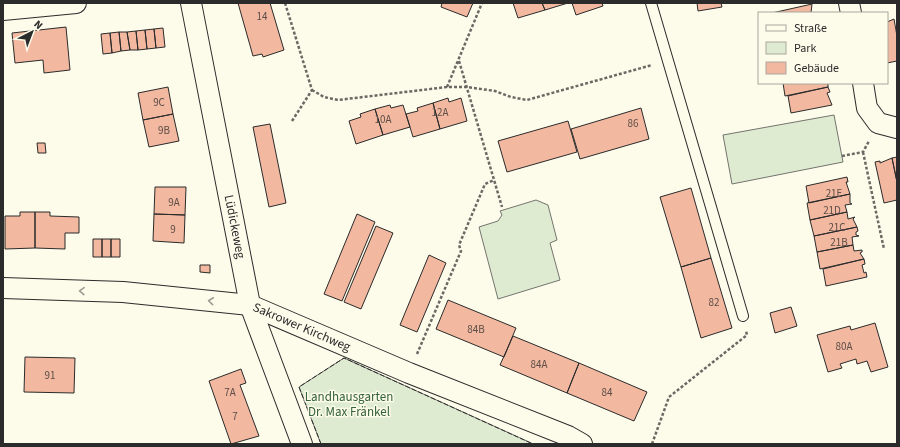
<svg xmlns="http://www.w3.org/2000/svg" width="900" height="447" font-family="'Source Sans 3',sans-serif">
  <rect width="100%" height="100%" fill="#fdfbea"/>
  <!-- green -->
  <path fill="#deebd1" stroke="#74746e" d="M834,115L843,162L732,184L723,135Z
    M536,200L548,205L557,240L550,243L560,280L498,299L479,227L498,221L502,215L500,211Z
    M344,358L529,442L533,444H321L299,387Z"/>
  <!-- building -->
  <path fill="#f2b8a0" stroke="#2b2b2b" d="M238,3H270L284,50L263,57L262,54L253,56Z
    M442,3H473L467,17L441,7Z
    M513,3H542L545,10L518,18Z
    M542,3H568L545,10Z
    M572,3H602L603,6L576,15Z
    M697,3H721L722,7L698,11Z
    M812,4L811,13H772Z
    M894,19L897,36V61L887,63V22Z
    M66,27L70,70L44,73L43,60L15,63L12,33Z
    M163,28L165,47L156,48L154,29Z
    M154,29L156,48L147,49L145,30Z
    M145,30L147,49L138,50L136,31Z
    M136,31L138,50H130L127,32Z
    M119,32H127L130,50L121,51Z
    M119,32L121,51L112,53L110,33Z
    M110,33L112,53L103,54L101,34Z
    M783,83H828V87L785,96Z
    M168,87L173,114L143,120L138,93Z
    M828,87L830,92L827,93L832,105L791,113L788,96Z
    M448,98L449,102L461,98L467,121L440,129L433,103Z
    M433,103L440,129L413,137L406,114L418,111L417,108Z
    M390,105L391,108L403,105L410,127L383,135L375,109Z
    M641,108L649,139L580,159L571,129Z
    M375,109L383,135L356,144L349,121L361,117L360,114Z
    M173,114L179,141L149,147L143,120Z
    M568,121L577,152L507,172L498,141Z
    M270,124L286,203L269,207L253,127Z
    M37,143H45L46,153H38Z
    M897,157V182L892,158Z
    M892,158L897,182V200L884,203L875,162L880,161V163Z
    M847,177L848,182H846L850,194L809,203L806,186Z
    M155,187H186L185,215L154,214Z
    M691,188L711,258L681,267L660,197Z
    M850,194V203L852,204L845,205L847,212L810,220L807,203Z
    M20,212H35V248L5,249V216H20Z
    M35,212H50V216L79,217V233H65V249L35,248Z
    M847,212L848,219L855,217L853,219L857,227L814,236L810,220Z
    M154,214L185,215L184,243L153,241Z
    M357,214L375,222L342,301L324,294Z
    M376,226L393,233L361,309L344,302Z
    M857,227L858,231L856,232V235L859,236L852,237L853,245L817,252L814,236Z
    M93,239H102V257H93Z
    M102,239H111V257H102Z
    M111,239H120V257H111Z
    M853,245L854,251L862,250V252L860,253L864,259L820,269L817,252Z
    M429,255L446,263L417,332L400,325Z
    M711,258L732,328L701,338L681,267Z
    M864,259L865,264L862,265L864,273L866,272L867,277L826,286L823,269Z
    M200,265H210V273L200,272Z
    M448,300L516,328L504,357L436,329Z
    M791,307L797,326L775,333L770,313Z
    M875,323L888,367L871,372L867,361L857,364L856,359L840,364L842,368L828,372L817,335L850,326L851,330Z
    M513,336L579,363L567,393L500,365Z
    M25,357L75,358L74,393L24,392Z
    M579,363L647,392L634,421L567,393Z
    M241,369L246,383L240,385L259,436L231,444L209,381Z"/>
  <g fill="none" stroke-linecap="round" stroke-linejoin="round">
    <!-- service casing -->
    <g stroke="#2b2b2b" stroke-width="12">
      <path id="service" d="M651,3L743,316"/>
    </g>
    <!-- minor casing -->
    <g stroke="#2b2b2b" stroke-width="22">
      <g id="minor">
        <path id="s1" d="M191,3L250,305L302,444"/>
        <path d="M849,3L851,13"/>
        <path d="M3,10L76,3"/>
        <path d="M863,83L867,108L878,123L897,128"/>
        <path id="s2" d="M3,288L123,292L250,305L409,373L568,436L582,444"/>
      </g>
    </g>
    <!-- path -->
    <path stroke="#6a6964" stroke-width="2.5" stroke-dasharray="3 2" stroke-linecap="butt" d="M285,3L312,90L292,121
      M459,61L502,207
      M447,87L482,3
      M312,90L324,97L338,100L447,87H467L495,91L511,97L527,100L652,65
      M863,152L884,249
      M842,156L863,152L869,141
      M417,354L461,251L459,245L485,184L494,180
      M652,444L669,397L747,335L746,331"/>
    <!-- service -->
    <use href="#service" stroke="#fdfbea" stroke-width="10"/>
    <!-- minor -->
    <use href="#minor" stroke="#fdfbea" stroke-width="20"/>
    <!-- fence -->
    <path stroke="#2b2b2b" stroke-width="1" stroke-dasharray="5 2" stroke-linecap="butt" d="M321,444L299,387L344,358L533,444"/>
  </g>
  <!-- one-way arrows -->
  <defs><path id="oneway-chevron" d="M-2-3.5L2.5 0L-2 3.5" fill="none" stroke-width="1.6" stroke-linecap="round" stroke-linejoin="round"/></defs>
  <g stroke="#9e9d94">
    <use href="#oneway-chevron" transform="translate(82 291) rotate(-178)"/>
    <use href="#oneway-chevron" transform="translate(211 301) rotate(-174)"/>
  </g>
  <g text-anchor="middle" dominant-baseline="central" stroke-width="3" stroke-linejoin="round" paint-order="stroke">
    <!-- number labels -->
    <g font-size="11" fill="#5d4e48">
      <text x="262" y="16">14</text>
      <text x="159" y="102">9C</text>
      <text x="440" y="112">12A</text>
      <text x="383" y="119">10A</text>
      <text x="633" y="123">86</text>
      <text x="164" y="130">9B</text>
      <text x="834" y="193">21E</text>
      <text x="174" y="202">9A</text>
      <text x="832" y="210">21D</text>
      <text x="837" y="227">21C</text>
      <text x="173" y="229">9</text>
      <text x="839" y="242">21B</text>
      <text x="714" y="302">82</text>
      <text x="476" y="329">84B</text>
      <text x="844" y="346">80A</text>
      <text x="539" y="364">84A</text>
      <text x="50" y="375">91</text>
      <text x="230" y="392">7A</text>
      <text x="607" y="392">84</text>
      <text x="235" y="416">7</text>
    </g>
    <!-- street labels -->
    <g font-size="13" fill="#2b2b2b" stroke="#fdfbea">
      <text stroke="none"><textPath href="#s1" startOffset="228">Lüdickeweg</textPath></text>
      <text stroke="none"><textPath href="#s2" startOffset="304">Sakrower Kirchweg</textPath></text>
    </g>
    <!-- park labels -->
    <g font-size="13" fill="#34623c" stroke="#fdfbea">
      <text x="349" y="397">Landhausgarten<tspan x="349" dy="15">Dr. Max Fränkel</tspan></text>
    </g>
  </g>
  <!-- border -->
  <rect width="900" height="447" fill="none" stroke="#2b2b2b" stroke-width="8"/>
  <!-- legend -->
  <rect x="758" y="12" width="130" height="72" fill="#fdfbea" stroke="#a9a89e"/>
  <rect x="766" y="25" width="20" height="6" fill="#fdfbea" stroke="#a9a89e"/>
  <text x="794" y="32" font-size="12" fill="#2b2b2b">Straße</text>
  <rect x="766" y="42" width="20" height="12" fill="#deebd1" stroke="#a9a89e"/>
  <text x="794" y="52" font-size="12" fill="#2b2b2b">Park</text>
  <rect x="766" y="62" width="20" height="12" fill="#f2b8a0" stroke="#a9a89e"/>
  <text x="794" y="72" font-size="12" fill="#2b2b2b">Gebäude</text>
  <!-- north arrow -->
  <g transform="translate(32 32) rotate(42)" stroke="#fdfbea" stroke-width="3" paint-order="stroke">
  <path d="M0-3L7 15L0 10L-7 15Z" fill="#2b2b2b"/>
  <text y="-6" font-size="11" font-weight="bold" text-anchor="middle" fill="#2b2b2b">N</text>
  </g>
</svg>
